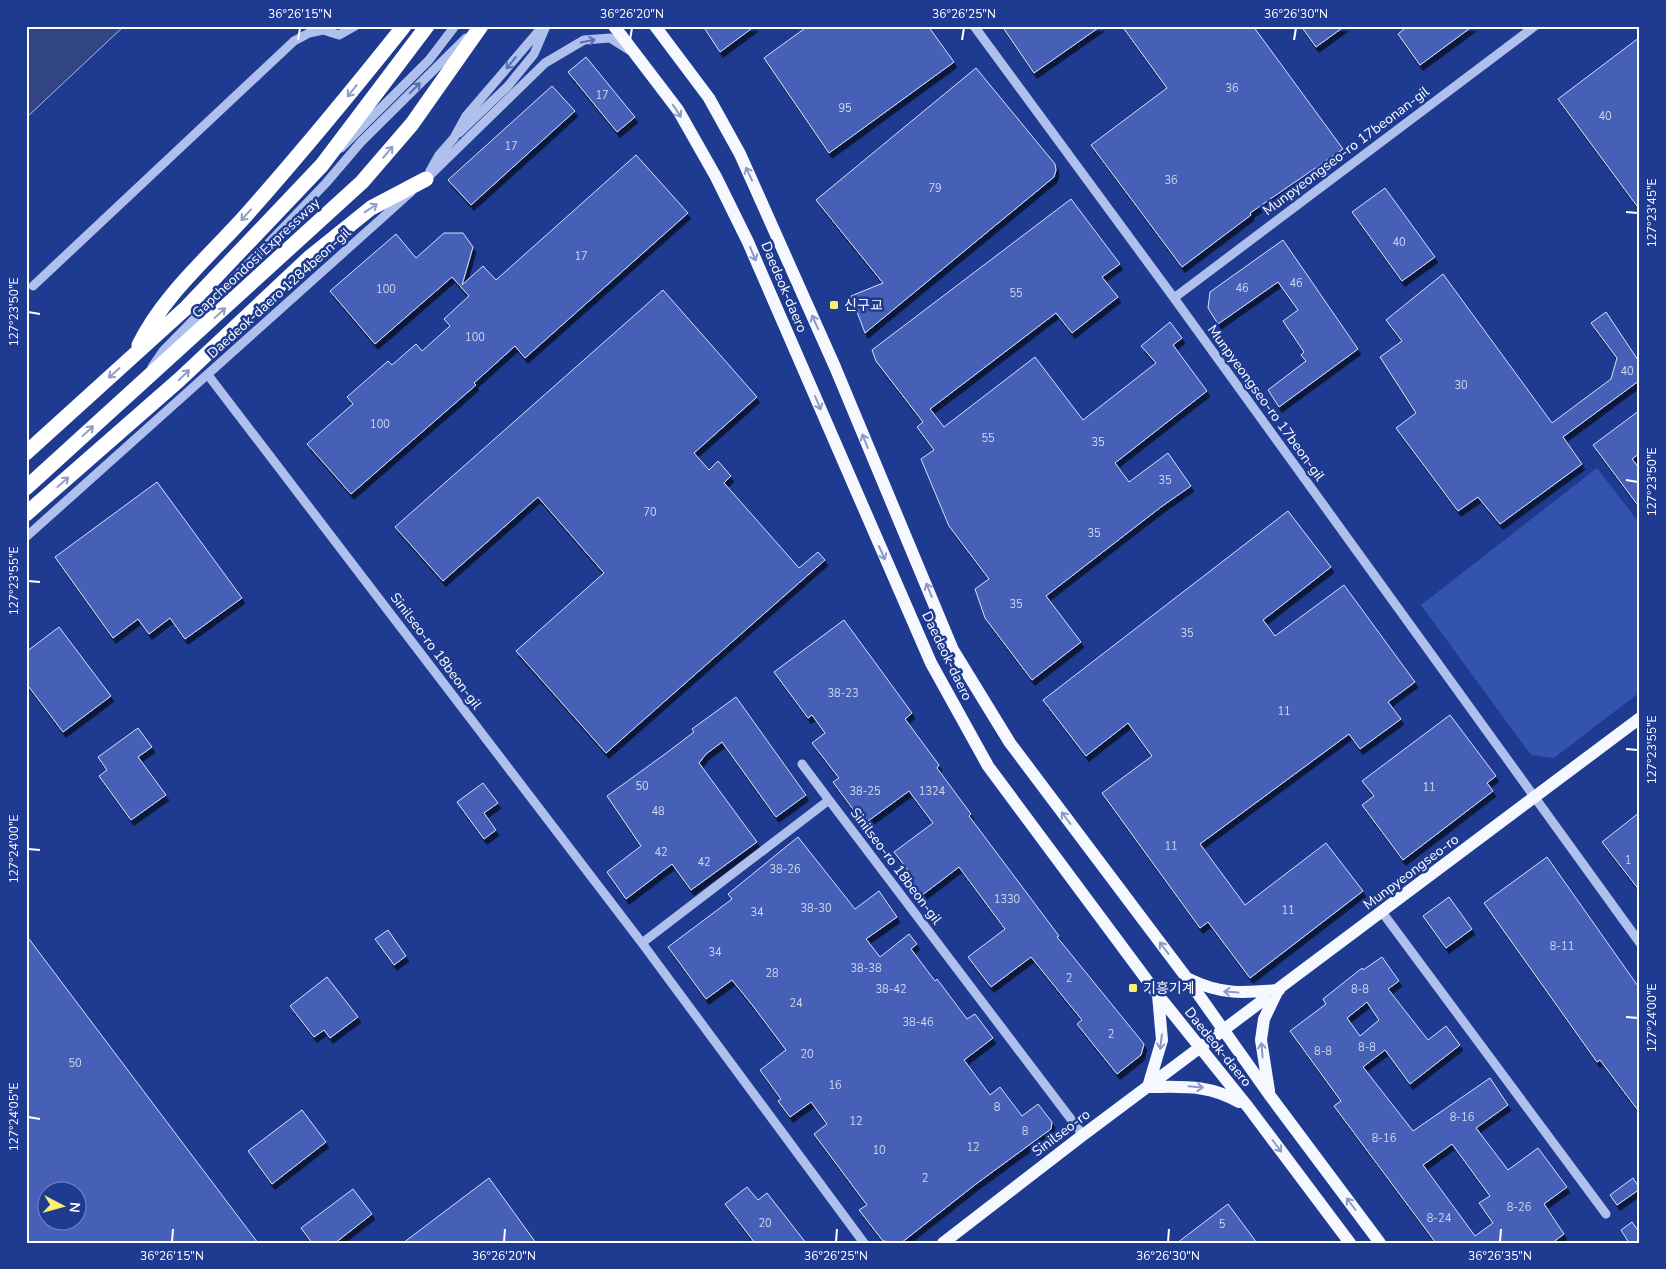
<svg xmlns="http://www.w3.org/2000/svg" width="1666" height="1269" font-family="'Nunito Sans','Noto Sans KR',sans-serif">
  <defs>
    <filter id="shadow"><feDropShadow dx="3" dy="5.5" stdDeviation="0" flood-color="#0009"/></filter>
  </defs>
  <rect width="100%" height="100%" fill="#1f3b91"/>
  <!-- green -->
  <path fill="#3353ae" d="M1597,468L1640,524V692L1554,758L1531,755L1421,605Z"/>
  <!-- water -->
  <path fill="#314585" stroke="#a4b8ef" d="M26,26H124L26,118Z"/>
  <!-- building -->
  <path fill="#4461b6" stroke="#d6dff9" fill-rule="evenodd" filter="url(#shadow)" d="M703,26H755L720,52Z
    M808,26H928L954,62L829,153L764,58Z
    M1002,26H1101L1034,73Z
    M1122,26H1253L1343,149L1250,213L1251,215L1182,267L1091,145L1167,88Z
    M1301,26H1345L1316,47Z
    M1408,26H1473L1420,65L1398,34Z
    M1640,37V210L1558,99Z
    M586,57L635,117L617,132L568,72Z
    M976,68L1055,164L1056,170L1054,177L865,333L851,296L883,283L816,200Z
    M552,86L575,111L471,205L448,180Z
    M636,155L688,213L525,358L515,346L474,383L476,385L351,494L307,444L353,404L347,397L388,361L392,365L416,344L422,351L450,326L444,319L469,296L452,277L375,344L330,291L396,234L416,258L444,233H463L473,247L462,285L483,266L496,280Z
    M1385,188L1435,257L1402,281L1352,212Z
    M1071,199L1120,264L1102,277L1118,297L1072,333L1056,313L930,409L944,427L1035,357L1083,420L1156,363L1141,346L1170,322L1182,338L1173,345L1207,391L1115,463L1129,482L1168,453L1191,486L1161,507L1046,596L1081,642L1032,680L985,618L975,589L989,579L949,526L921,459L934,450L917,427L923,422L876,361L872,350Z
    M1283,240L1358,349L1279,407L1268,390L1306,361L1301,355L1304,352L1283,321L1298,310L1278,282L1218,324L1208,308L1210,292Z
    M1443,274L1552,423L1611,379L1617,358L1591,323L1606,312L1640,363V380L1563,437L1582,464L1500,524L1478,497L1458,511L1396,428L1416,413L1380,357L1402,341L1386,320Z
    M663,290L757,397L694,453L709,470L718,461L731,476L724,483L799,568L818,552L825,560L606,753L516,651L604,573L538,497L443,581L395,527Z
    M1640,410V453L1632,459L1640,469V508L1593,445Z
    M157,482L242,598L185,639L170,618L149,634L138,619L113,638L55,557Z
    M1288,511L1331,567L1263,620L1275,636L1344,585L1415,682L1388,702L1401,719L1360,749L1349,734L1200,844L1245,905L1326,843L1363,891L1250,978L1208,922L1200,928L1102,793L1152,756L1128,723L1086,756L1043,700Z
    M844,620L912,713L905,719L939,765L937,768L971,814L969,816L1059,936L1057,937L1144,1044L1141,1055L1117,1074L1077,1024L1082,1020L1031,957L991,987L968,957L1005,929L959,867L921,896L904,873L908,870L894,852L933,823L909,791L864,824L833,782L839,778L812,743L825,733L812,715L808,718L774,672Z
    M59,627L111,696L63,732L26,683V652Z
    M736,697L806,795L776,817L722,742L706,754L699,763L757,842L691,890L672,864L626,899L607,872L641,846L607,796L665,754L694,732L692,729Z
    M1450,715L1496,776L1487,783L1493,791L1403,860L1362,805L1374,796L1362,781Z
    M138,728L152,747L138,757L166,795L131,820L99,776L107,770L98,757Z
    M483,783L498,803L484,813L496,830L484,839L457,802Z
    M1640,812V891L1602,842Z
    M798,837L855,909L879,891L897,917L866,939L880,957L909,934L917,944L911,949L935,981L937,979L967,1019L975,1014L993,1038L964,1060L990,1095L1000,1087L1022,1116L1038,1104L1052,1122L1051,1129L976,1184L901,1243L883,1241L859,1210L867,1205L814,1134L827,1124L811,1102L790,1117L778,1101L781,1099L760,1070L786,1050L753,1006L732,980L706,999L668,947L732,899L728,894Z
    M1547,857L1640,989V1113L1600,1060L1597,1062L1484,903Z
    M1449,897L1472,929L1446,948L1423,916Z
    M388,930L406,956L394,965L375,939Z
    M26,935L258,1243H26ZM48,1192H78V1222H48Z
    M1382,957L1399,981L1388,989L1428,1040L1446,1026L1460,1045L1410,1084L1385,1050L1363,1067L1413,1131L1490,1078L1508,1105L1476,1128L1508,1170L1538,1148L1567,1187L1544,1204L1564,1234L1552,1243H1436L1334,1106L1341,1101L1290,1031L1326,1004L1323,999L1362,968L1363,970ZM1367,1002L1379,1020L1360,1036L1347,1018ZM1452,1144L1490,1196L1479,1203L1493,1223L1475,1236L1423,1165Z
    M327,977L358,1017L330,1038L324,1030L314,1037L290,1006Z
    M302,1110L326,1142L272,1184L248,1151Z
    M489,1178L536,1243H403Z
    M1633,1178L1640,1189L1617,1205L1610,1195Z
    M747,1187L758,1200L767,1193L806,1243H755L725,1204Z
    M353,1189L372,1214L335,1243H312L301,1228Z
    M1228,1204L1257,1243H1177Z
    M1632,1222L1640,1233V1243H1629L1621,1230Z"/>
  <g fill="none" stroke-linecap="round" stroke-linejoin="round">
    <!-- minor -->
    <path stroke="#b0c0ed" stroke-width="9" d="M974,26L1174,298L1640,943
      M459,133L508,86L534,54L546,26
      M341,148L429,60L455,26
      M430,171L439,155L454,138L466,116L543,26
      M423,182L545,63L584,40L610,38L629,50
      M33,286L294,41L309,33L323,30L339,35L355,26
      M1174,298L1535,26
      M152,367L163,351L263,249L326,183L361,142L466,38
      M208,375L642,943L864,1243
      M26,537L411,192
      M802,764L829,800
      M1382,912L1606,1214
      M642,943L829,800L1083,1135"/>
    <!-- major -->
    <path stroke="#f6f8ff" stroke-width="12" d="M614,26L678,110L716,177L748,242L931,663L988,766L1158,995L1248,1107L1350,1243
      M655,26L709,98L740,154L835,367L953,650L1010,743L1186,977L1271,1097L1380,1243
      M1189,979C1221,995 1244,993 1279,990
      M1148,1087C1183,1087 1208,1084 1239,1102
      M1148,1087L1162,1040L1158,995
      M1269,1091L1261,1040L1264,1019L1277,992
      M943,1243L1083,1135L1640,718"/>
    <!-- highway -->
    <path stroke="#fff" stroke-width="15" d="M139,345C164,294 210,256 248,213C302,152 353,90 404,26
      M26,453L187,307L322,165L427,26
      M26,488L362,182L412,124L481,26
      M26,514L179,380L310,257L371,208L426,179"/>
  </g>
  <!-- one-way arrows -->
  <defs><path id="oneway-shaft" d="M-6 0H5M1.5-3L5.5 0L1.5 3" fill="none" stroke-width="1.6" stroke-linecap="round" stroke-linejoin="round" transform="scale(1.25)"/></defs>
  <g stroke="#5970b6">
    <use href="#oneway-shaft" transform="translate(588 41) rotate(-12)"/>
    <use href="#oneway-shaft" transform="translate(511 63) rotate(129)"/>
    <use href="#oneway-shaft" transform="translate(415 88) rotate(-45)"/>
  </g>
  <g stroke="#8f9dc8">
    <use href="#oneway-shaft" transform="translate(352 91) rotate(129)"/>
    <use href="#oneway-shaft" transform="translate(388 152) rotate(-50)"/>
    <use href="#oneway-shaft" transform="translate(371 208) rotate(-33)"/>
    <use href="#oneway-shaft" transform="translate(246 215) rotate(132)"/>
    <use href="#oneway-shaft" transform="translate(220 313) rotate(-43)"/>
    <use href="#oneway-shaft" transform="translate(114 373) rotate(138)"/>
    <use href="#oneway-shaft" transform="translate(184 375) rotate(-44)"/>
    <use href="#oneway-shaft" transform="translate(88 431) rotate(-43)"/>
    <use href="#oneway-shaft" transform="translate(63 482) rotate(-41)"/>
  </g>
  <g stroke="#8a9ac8">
    <use href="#oneway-shaft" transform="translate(677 111) rotate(56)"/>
    <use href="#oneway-shaft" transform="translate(749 174) rotate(-115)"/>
    <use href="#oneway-shaft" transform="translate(753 254) rotate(67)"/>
    <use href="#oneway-shaft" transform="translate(815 322) rotate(-114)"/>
    <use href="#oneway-shaft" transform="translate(818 403) rotate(67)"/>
    <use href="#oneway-shaft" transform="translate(865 441) rotate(-112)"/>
    <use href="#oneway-shaft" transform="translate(882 553) rotate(66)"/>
    <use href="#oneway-shaft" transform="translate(929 590) rotate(-112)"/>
    <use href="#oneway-shaft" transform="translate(1066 818) rotate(-127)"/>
    <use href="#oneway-shaft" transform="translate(1164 948) rotate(-127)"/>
    <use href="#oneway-shaft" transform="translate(1231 992) rotate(-176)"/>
    <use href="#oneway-shaft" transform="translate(1161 1042) rotate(97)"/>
    <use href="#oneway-shaft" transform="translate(1262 1050) rotate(-95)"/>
    <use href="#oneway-shaft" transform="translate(1196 1087) rotate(5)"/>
    <use href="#oneway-shaft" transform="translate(1277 1146) rotate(53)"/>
    <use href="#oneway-shaft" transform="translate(1351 1204) rotate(-127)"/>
  </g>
  <!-- ticks -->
  <path fill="none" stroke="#fff" stroke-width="2" d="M298,40L300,28M630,40L632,28M962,40L964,28M1294,40L1296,28M1626,212L1638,213M28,312L40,314M1626,480L1638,482M28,581L40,582M1626,749L1638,750M28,849L40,850M1626,1017L1638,1018M28,1117L40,1119M172,1242L173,1229M504,1242L505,1229M836,1242L837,1229M1168,1242L1169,1229M1500,1242L1501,1229"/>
  <!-- markers -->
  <g fill="#fbed70" stroke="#1f3b91" stroke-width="2">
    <rect x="829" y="300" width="10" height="10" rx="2.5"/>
    <rect x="1128" y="983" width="10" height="10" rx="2.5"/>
  </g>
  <g text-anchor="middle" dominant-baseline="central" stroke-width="5" stroke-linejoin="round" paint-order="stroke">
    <!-- number labels -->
    <g font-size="11" fill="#d0d8ed">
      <text x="1232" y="88">36</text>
      <text x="602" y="95">17</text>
      <text x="845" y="108">95</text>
      <text x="1605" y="116">40</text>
      <text x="511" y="146">17</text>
      <text x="1171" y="180">36</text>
      <text x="935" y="188">79</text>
      <text x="1399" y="242">40</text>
      <text x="581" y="256">17</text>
      <text x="1296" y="283">46</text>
      <text x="1242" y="288">46</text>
      <text x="386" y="289">100</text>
      <text x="1016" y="293">55</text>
      <text x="475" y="337">100</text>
      <text x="1627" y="371">40</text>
      <text x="1461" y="385">30</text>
      <text x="380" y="424">100</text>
      <text x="988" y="438">55</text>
      <text x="1098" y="442">35</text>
      <text x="1165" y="480">35</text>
      <text x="650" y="512">70</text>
      <text x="1094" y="533">35</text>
      <text x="1016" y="604">35</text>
      <text x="1187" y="633">35</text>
      <text x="843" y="693">38-23</text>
      <text x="1284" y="711">11</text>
      <text x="642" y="786">50</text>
      <text x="1429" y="787">11</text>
      <text x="865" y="791">38-25</text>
      <text x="932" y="791">1324</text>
      <text x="658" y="811">48</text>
      <text x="1171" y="846">11</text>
      <text x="661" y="852">42</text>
      <text x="1628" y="860">1</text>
      <text x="704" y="862">42</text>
      <text x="785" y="869">38-26</text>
      <text x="1007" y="899">1330</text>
      <text x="816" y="908">38-30</text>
      <text x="1288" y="910">11</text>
      <text x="757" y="912">34</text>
      <text x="1562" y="946">8-11</text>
      <text x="715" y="952">34</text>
      <text x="866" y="968">38-38</text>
      <text x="772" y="973">28</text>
      <text x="1069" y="978">2</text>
      <text x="891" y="989">38-42</text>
      <text x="1360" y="989">8-8</text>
      <text x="796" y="1003">24</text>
      <text x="918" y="1022">38-46</text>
      <text x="1111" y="1034">2</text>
      <text x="1367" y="1047">8-8</text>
      <text x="1323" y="1051">8-8</text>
      <text x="807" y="1054">20</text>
      <text x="75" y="1063">50</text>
      <text x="835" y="1085">16</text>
      <text x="997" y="1107">8</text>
      <text x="1462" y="1117">8-16</text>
      <text x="856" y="1121">12</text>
      <text x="1025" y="1131">8</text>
      <text x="1384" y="1138">8-16</text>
      <text x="973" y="1147">12</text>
      <text x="879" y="1150">10</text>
      <text x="925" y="1178">2</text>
      <text x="1519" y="1207">8-26</text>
      <text x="1439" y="1218">8-24</text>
      <text x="765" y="1223">20</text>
      <text x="1222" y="1224">5</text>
    </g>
    <!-- street labels -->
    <g font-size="14" fill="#fff" stroke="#1f3b91">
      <text transform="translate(1346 151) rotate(-37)">Munpyeongseo-ro 17beonan-gil</text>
      <text transform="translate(256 258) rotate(-43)">Gapcheondosi Expressway</text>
      <text transform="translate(784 287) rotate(67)">Daedeok-daero</text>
      <text transform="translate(279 293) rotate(-42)">Daedeok-daero 1284beon-gil</text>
      <text transform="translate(1266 403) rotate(54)">Munpyeongseo-ro 17beon-gil</text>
      <text transform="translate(436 651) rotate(53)">Sinilseo-ro 18beon-gil</text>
      <text transform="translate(947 656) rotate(64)">Daedeok-daero</text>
      <text transform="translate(896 866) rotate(53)">Sinilseo-ro 18beon-gil</text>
      <text transform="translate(1411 872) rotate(-37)">Munpyeongseo-ro</text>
      <text transform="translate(1218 1047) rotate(51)">Daedeok-daero</text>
      <text transform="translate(1061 1133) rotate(-37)">Sinilseo-ro</text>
    </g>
    <!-- poi labels -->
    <g font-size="14" fill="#fff" stroke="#1f3b91" text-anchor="start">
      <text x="844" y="305">신구교</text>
      <text x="1143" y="988">기흥기계</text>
    </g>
  </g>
  <!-- border -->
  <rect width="1666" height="1269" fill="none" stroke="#1f3b91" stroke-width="55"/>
  <!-- north arrow -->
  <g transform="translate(62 1206) rotate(96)"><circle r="24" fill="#1f3b91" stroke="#7989bd"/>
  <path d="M0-4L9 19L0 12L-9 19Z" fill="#fbed70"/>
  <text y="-8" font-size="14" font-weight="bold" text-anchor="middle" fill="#ffffff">N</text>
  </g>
  <rect x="28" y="28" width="1610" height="1214" fill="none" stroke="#fff" stroke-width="2"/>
  <g font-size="12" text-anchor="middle" fill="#fff">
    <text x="300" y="18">36°26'15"N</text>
    <text x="632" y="18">36°26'20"N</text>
    <text x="964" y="18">36°26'25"N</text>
    <text x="1296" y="18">36°26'30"N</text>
    <text transform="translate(1652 213) rotate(-90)" y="4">127°23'45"E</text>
    <text transform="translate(14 312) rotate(-90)" y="4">127°23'50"E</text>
    <text transform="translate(1652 482) rotate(-90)" y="4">127°23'50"E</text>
    <text transform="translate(14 581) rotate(-90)" y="4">127°23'55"E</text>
    <text transform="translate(1652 750) rotate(-90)" y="4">127°23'55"E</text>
    <text transform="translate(14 849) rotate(-90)" y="4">127°24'00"E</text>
    <text transform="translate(1652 1018) rotate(-90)" y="4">127°24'00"E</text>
    <text transform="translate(14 1117) rotate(-90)" y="4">127°24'05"E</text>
    <text x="172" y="1260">36°26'15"N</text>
    <text x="504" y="1260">36°26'20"N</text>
    <text x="836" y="1260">36°26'25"N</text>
    <text x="1168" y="1260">36°26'30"N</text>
    <text x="1500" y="1260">36°26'35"N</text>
  </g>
</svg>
